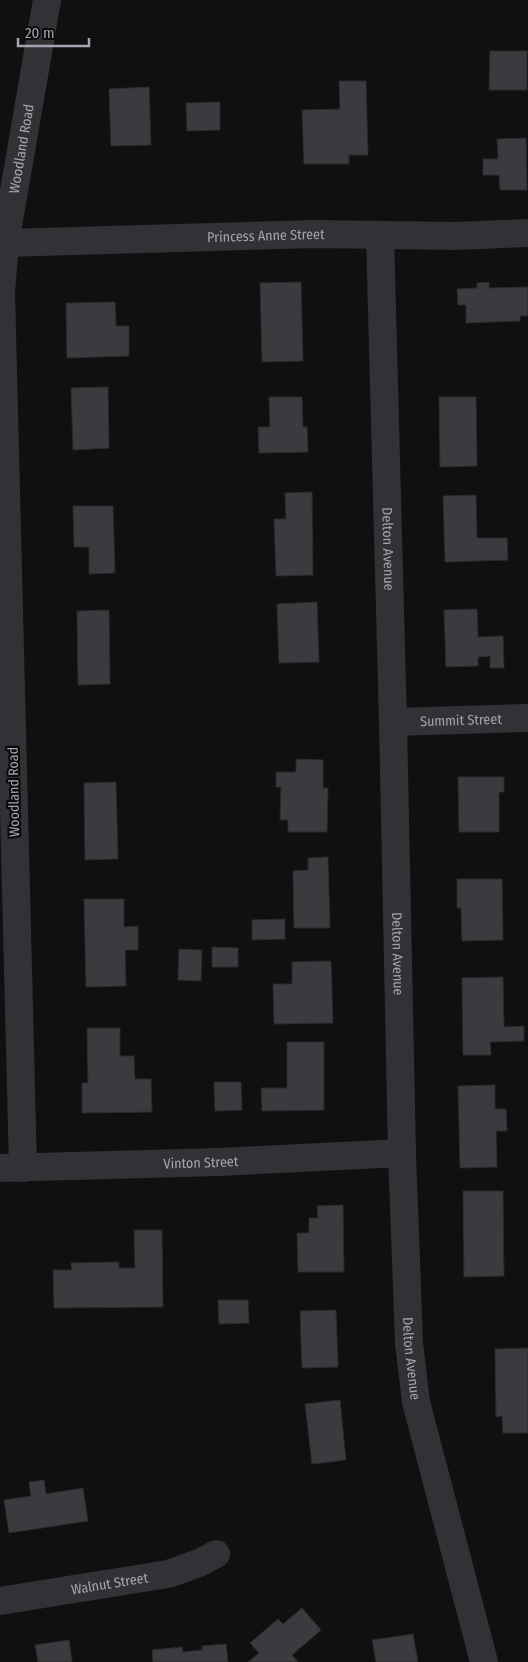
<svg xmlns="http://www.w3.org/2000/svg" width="528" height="1662" font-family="'Fira Sans Condensed',sans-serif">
  <rect width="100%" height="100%" fill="#101011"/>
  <!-- building -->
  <path fill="#3b3a3e" stroke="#2b2a2d" d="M490,51H527V90H489Z
    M339,81H366L368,155H349V164H304L302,110L340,109Z
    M149,87L151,145L111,146L109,89Z
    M220,102V130L187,131L186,103Z
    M526,138L527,190H500L499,175H483V159H498L497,139Z
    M301,282L303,361L262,362L260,283Z
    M489,282V288L528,287V316H520V321L466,323V305H458L457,289L477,288V283Z
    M115,302L116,326H129V356L67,358L66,303Z
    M108,387L109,448L73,450L71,388Z
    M269,397H302L303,427H307L308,452L259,453L258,427H270Z
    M439,397H476L477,466L440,467Z
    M312,492L313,575L276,576L274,519H286L285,493Z
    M476,495L477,538H507L508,560L445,562L443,496Z
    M73,506H113L115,573L89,574V547H74Z
    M317,602L319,662L279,663L277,604Z
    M477,609L478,637L503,636L504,668H490V656L478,657V666L446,667L444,610Z
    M109,610L110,684L78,685L77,611Z
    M296,759L323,760V788H328L327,832H288V820H280L281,787H276V772H296Z
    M458,777H504V792H499V832H459Z
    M116,782L118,859L85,860L84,783Z
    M328,857L330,928H294L293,871L308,870V858Z
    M457,879H502L503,940L462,941L461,908H457Z
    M84,899H124V927L138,926V950H125L126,986L86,987Z
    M285,919V939L252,940V920Z
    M212,947L238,948V967H212Z
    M179,949L202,950L201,981L178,980Z
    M331,961L333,1023L274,1024L273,984H292V962Z
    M503,977L504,1027L524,1026V1041L490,1042L491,1055H463L462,978Z
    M87,1028H120V1056H134L135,1079H151L152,1112L82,1113V1083H88Z
    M287,1042H324V1110L262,1111L261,1088H287Z
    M214,1082H241L242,1110L215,1111Z
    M495,1085V1109H506L507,1131H496L497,1167L460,1168L458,1086Z
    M463,1191H503L504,1276L464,1277Z
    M343,1205L344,1272H298L297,1233H309V1218H318L317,1206Z
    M134,1230H162L163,1307L54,1308L53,1270H72L71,1263L119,1262V1268H135Z
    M218,1300H248L249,1323L219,1324Z
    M336,1310L338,1367L302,1368L300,1311Z
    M528,1348V1433H503L502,1416L496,1417L495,1349Z
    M340,1400L346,1460L312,1464L305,1404Z
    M44,1480L46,1494L83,1488L88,1521L9,1533L4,1500L31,1496L29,1482Z
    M302,1608L321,1630L292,1655L298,1662H248L259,1653L250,1643L278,1619L283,1624Z
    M413,1634L418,1662H376L372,1640Z
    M69,1640L72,1662H38L35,1645Z
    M226,1644L228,1662H153L152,1650L182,1647L183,1652L202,1650V1646Z"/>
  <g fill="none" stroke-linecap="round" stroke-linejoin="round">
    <!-- minor -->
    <g stroke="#323236" stroke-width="28">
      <path id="s1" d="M380,235L393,722L402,1153L409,1343L416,1402L484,1662"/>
      <path id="s2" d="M5,243L314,234L456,236L528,233"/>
      <path id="s3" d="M393,722L528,718"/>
      <path id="s4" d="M0,1168L218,1162L402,1153"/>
      <path id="s5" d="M23,1168L1,292L5,243L47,0"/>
      <path id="s6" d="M0,1601L168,1574L199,1563L216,1554"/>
    </g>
  </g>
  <g text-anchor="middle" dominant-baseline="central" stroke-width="4.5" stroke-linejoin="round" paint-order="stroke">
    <!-- street labels -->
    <g font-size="14" fill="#a3a4b1" stroke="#0b0b0c">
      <text stroke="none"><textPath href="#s5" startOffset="1021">Woodland Road</textPath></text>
      <text stroke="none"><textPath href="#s2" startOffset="261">Princess Anne Street</textPath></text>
      <text stroke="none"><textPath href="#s1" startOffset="314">Delton Avenue</textPath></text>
      <text stroke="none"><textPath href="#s3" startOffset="68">Summit Street</textPath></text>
      <text transform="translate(14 792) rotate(-91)">Woodland Road</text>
      <text stroke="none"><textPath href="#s1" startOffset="719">Delton Avenue</textPath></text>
      <text stroke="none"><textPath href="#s4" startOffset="201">Vinton Street</textPath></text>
      <text stroke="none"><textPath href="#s1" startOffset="1124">Delton Avenue</textPath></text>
      <text stroke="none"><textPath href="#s6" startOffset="111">Walnut Street</textPath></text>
    </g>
  </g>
  <!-- scale -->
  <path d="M18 38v8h71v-8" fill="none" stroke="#a3a4b1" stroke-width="2.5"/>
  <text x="25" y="38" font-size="15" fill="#a3a4b1" stroke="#0b0b0c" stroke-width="4" paint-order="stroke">20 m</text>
</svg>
